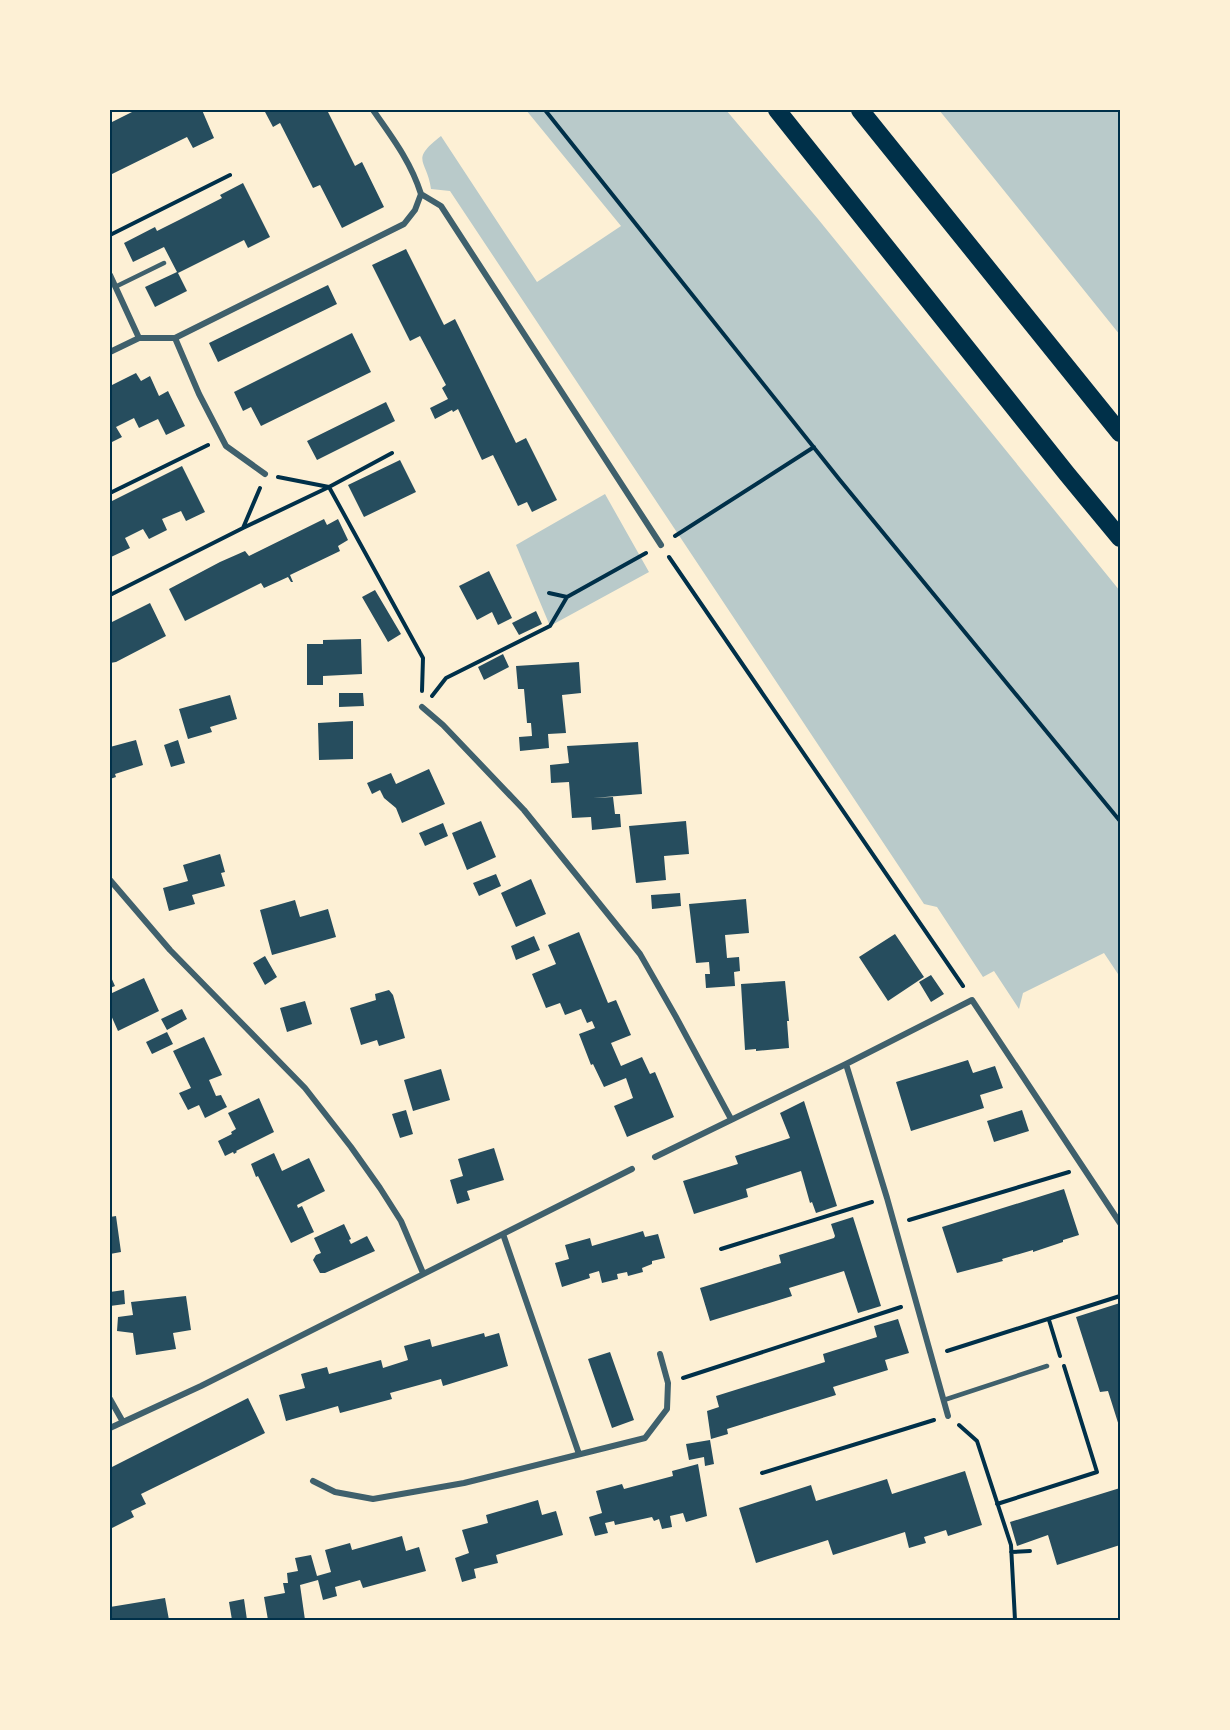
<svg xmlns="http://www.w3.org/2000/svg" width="1230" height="1730" font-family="Literata,serif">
  <rect width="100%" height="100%" fill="#fdf0d5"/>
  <!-- green -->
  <path fill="#b9caca" d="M526,110H726L818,219L1120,591V977L1104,953L1023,993L1019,1009L994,971L983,977L937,907L924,904L450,191L431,189C427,159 409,161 441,136L537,282L621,226Z
    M939,110H1120V335L948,121Z
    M605,494L649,572L550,626L516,545Z"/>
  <!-- building -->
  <path fill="#264d5e" d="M136,110H202L214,138L193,148L187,137L110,175V123Z
    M264,110H327L355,166L362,162L384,207L342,228L320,185L313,188L280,123L273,127Z
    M243,183L270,237L248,248L244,240L178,273L187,291L155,307L145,287L177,272L164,247L133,262L124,243L155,227L157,231L179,220L222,198L220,195Z
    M406,249L444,325L455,319L516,443L526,438L557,500L532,512L527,502L518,506L493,455L482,460L458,409L453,412L452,410L435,419L430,408L448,399L442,388L446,385L420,336L410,341L372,265Z
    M328,285L337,304L218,362L209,343Z
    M352,333L371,372L261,426L251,407L243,411L234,392Z
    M136,373L141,381L150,376L159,396L168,391L185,426L166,435L158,419L139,428L134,418L116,427L122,437L110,443V386Z
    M386,402L395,421L317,460L307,441Z
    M400,460L416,492L364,517L348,485Z
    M182,466L205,512L186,521L181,511L162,519L167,530L149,539L143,529L125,538L130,548L111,557L110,553V502Z
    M324,519L327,525L338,519L348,540L338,546L340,551L290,575L293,582H291L288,577L264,588L261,583L185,621L169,589L220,562L245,551L249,556Z
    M489,571L512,618L498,625L492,612L477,620L459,586Z
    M375,590L401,634L388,642L362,597Z
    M150,603L166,636L116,662L110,663V623Z
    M536,611L542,624L519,635L512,623Z
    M361,639L362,674L323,676V685H307V644H323V640Z
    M503,654L509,667L484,680L478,667Z
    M579,662L581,693L562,695L566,733L548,734L549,748L520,751L519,737L532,736L531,723H527L524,689H518L516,666Z
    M339,693H363L364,706L339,707Z
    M230,695L237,719L210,727L212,732L188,739L179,709Z
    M353,721V759L319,760L318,723Z
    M136,740L143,765L115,774L116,777L110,779V747Z
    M178,740L185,763L171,767L164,745Z
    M638,742L642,794L593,798L613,797L615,814H620L621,827L592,830L591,817L572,818L569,782L551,783L550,765L569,763L567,746Z
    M429,769L445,804L402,823L396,808L384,798L380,790L372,794L367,783L391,773L396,784Z
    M481,821L496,857L467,870L452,833Z
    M686,821L689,854L664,856L666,880L636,883L629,826Z
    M443,823L448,836L425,846L419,833Z
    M220,854L225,872L221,873L225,886L192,895L195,904L169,911L163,888L188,881L183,865Z
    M496,874L501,886L479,896L473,883Z
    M531,879L546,914L516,927L501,893Z
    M680,893L681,906L652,909L651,895Z
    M746,899L749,933L725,935L727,958L739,957L740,971L734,972L735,986L706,988L705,974H710L709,962L696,963L689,904Z
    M295,900L300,917L328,909L336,937L272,955L260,910Z
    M579,932L608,1003L616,1000L631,1035L611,1043L621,1066L642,1057L650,1074L655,1072L674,1117L627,1137L614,1106L633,1098L626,1078L604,1087L593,1064L591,1065L579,1034L595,1028L592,1021L587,1023L581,1009L565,1015L560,1003L546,1008L532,974L556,964L548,945Z
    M895,934L924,977L888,1001L859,957Z
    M534,936L540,950L516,960L511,946Z
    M265,956L277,977L265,985L253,963Z
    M110,975L115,986L110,988Z
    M931,975L944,994L931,1002L919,982Z
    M144,978L159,1011L118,1031L110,1013V994Z
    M785,981L789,1021H787L789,1048L756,1051V1049L745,1050L741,984Z
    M389,990L393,995L405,1038L379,1046L377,1040L361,1045L350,1008L376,1000L375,994Z
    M305,1001L312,1024L287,1032L280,1008Z
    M182,1009L187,1019L167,1030L161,1019Z
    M167,1032L173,1044L152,1054L146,1042Z
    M204,1037L222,1075L209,1080L216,1096L221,1095L227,1107L205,1118L199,1105L188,1110L179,1093L191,1088L173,1051Z
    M968,1060L973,1073L995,1066L1003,1088L980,1095L984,1108L911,1131L896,1082Z
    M441,1069L450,1100L413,1111L404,1080Z
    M259,1098L274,1132L236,1151L237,1152L234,1154L233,1152L225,1156L218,1141L232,1134L231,1132L236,1129L228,1113Z
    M804,1101L837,1206L816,1213L812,1202L810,1203L801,1171L746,1189L748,1197L694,1214L683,1181L738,1164L735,1156L790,1138L780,1113Z
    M406,1110L413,1134L400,1138L392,1114Z
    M1022,1110L1029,1131L994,1142L987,1121Z
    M494,1148L504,1180L467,1191L470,1200L457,1204L450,1180L463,1176L458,1159Z
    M274,1153L282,1171L309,1158L325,1191L297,1205L298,1208L302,1206L314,1232L291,1243L258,1176L256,1177L251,1164Z
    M1064,1189L1079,1235L1063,1240V1242L1033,1252V1250L1002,1259L1003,1261L957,1273L942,1227Z
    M116,1216L121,1252L110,1254V1217Z
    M853,1217L881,1306L858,1313L844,1271L789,1288L792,1296L710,1321L700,1288L781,1263L779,1255L834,1238L835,1236L831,1224Z
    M344,1224L351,1239L349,1240L351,1244L367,1236L375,1251L325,1273H320L313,1260L316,1255L321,1253L314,1238Z
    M643,1231L645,1237L658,1234L665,1258L652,1261V1264L642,1268L643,1272L628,1276L627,1272L617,1274L618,1279L602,1283L599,1271L589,1274L590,1278L562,1287L555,1263L569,1259L565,1245L590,1238L592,1246Z
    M124,1290L125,1304L110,1306V1292Z
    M186,1296L191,1330L173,1333L176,1349L136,1355L133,1333L117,1331L118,1317L133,1315L131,1302Z
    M1120,1303V1429L1108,1391L1100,1392L1076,1317Z
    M898,1319L909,1353L885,1360L888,1370L833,1387L836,1395L727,1429L728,1434L711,1439L707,1411L719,1407L716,1396L825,1362L823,1354L877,1337L874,1326Z
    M484,1333L485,1337L499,1333L508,1366L443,1386L441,1379L390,1393L392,1399L340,1413L338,1406L286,1421L279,1395L305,1388L301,1374L327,1367L329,1374L381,1360L383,1368L408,1360L404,1346L430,1339L432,1347Z
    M610,1352L634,1420L612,1428L588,1359Z
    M248,1398L265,1433L141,1494L146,1504L131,1511L134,1517L110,1529V1468Z
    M710,1440L714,1464L705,1466L704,1457L689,1460L686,1444Z
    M698,1464L707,1516L686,1522L683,1513L670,1516L672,1527L662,1529L659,1519L654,1521L652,1517L615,1525L614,1521L605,1523L608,1533L595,1536L589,1517L602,1513L596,1491L622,1484L624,1489L673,1476L672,1471Z
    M965,1471L982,1525L948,1536L946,1530L924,1537L926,1543L909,1548L905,1532L833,1555L828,1540L756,1563L739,1508L811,1485L816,1501L887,1479L892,1494Z
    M1120,1488V1545L1057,1565L1048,1535L1017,1546L1010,1522Z
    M538,1500L542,1515L556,1511L563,1535L496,1555L498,1563L474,1569L476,1578L462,1582L455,1558L469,1553L462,1530L488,1523L486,1515Z
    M402,1536L406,1551L419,1547L426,1571L363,1588L360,1580L335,1587L337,1596L323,1600L318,1580L300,1585L305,1620H268L264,1597L285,1593L283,1583H288L287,1573L298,1571L295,1558L311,1555L317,1576L331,1572L325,1550L350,1543L352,1550Z
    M165,1598L169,1620H110V1607Z
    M244,1599L247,1620H232L229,1602Z"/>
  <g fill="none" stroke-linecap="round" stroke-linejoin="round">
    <!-- path -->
    <path stroke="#003049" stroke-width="4" d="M545,110L839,479L1120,821
      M110,235L230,175
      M278,477L329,487L423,658L422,691
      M110,493L208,445
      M243,528L329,487L392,453
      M675,536L814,447
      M669,557L963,986
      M549,593L567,597
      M110,595L243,528L260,488
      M432,696L446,678L550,626L567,597L646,553
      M909,1220L1069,1172
      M721,1249L872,1202
      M1049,1320L1060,1356
      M947,1351L1120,1296
      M683,1378L901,1307
      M959,1425L977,1441L1011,1545L1015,1620
      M762,1473L934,1420
      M997,1504L1097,1472L1064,1366
      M1011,1552L1030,1551"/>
    <!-- service -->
    <path stroke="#3f606c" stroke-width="4.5" d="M115,287L164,263
      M944,1400L1047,1366"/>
    <!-- minor -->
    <path stroke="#3f606c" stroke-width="6" d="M373,110C392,137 411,162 421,194L441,206L661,545
      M110,275L139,338
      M175,338L199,394L226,446L265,474
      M110,352L139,338H175L404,224L415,210L421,194
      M422,707L443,725L524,810L640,954L676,1017L731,1119
      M110,880L170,950L305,1088L351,1147L380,1188L401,1221L423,1273
      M846,1064L887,1198L948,1416
      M655,1157L846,1064L972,1000L1120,1223
      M503,1234L579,1454
      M110,1399L123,1422
      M110,1428L201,1386L632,1169
      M313,1481L335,1492L373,1499L464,1483L645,1438L667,1409L668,1383L660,1354"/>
    <!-- motorway -->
    <path stroke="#003049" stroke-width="18" d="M777,110L1067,474L1120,538
      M860,110L1120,433"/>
  </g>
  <!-- border -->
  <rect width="1230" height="1730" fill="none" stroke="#fdf0d5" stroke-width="222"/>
  <rect x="111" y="111" width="1008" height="1508" fill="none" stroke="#003049" stroke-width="2"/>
</svg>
